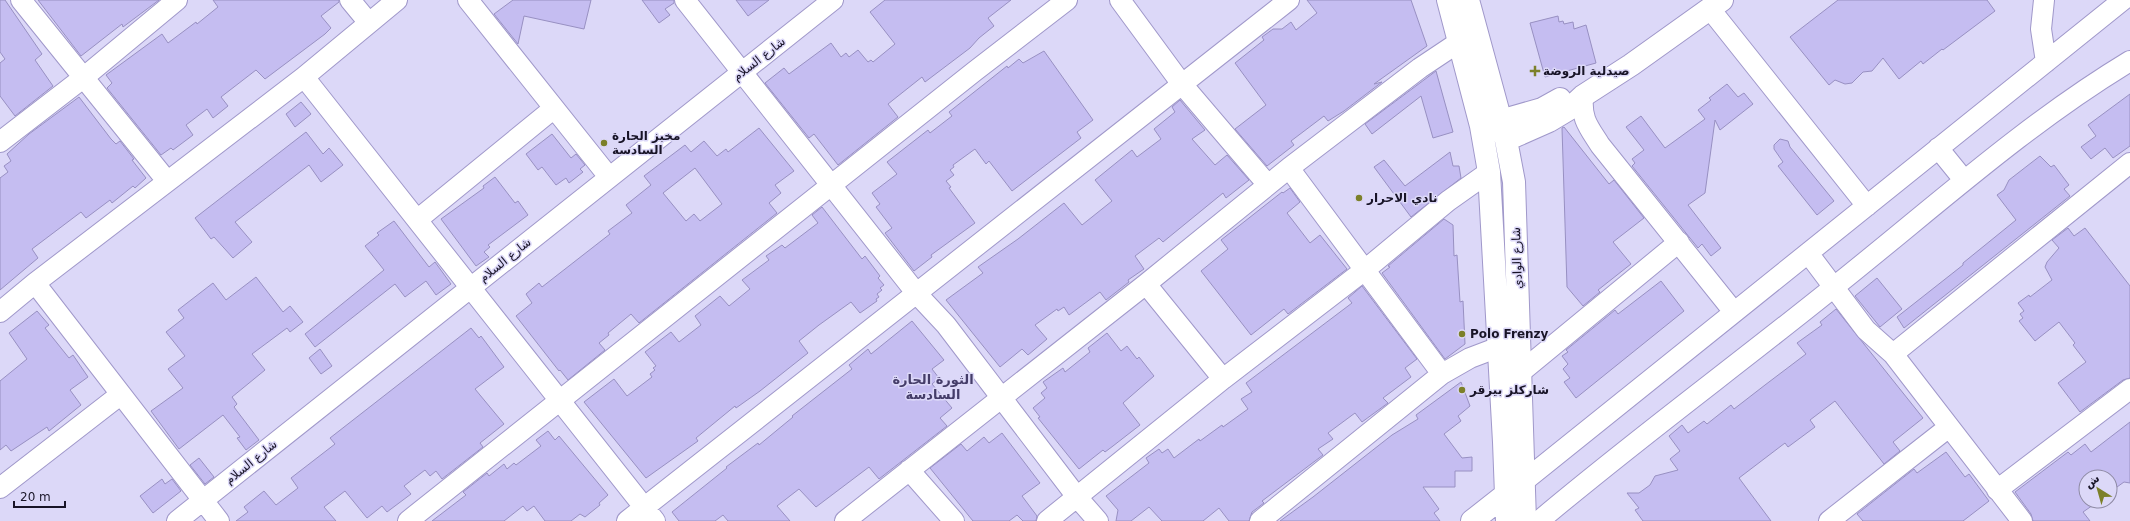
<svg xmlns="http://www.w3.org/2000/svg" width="2130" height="521" font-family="'DejaVu Sans',Cairo,sans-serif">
  <rect width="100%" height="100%" fill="#dcd8f8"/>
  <!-- building -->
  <path fill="#c5bdf1" stroke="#9890c2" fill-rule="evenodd" d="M0,0H5L42,54L35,60L53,86L15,116L0,96V63L5,59L0,52Z
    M38,0H159L123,27L122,24L81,56Z
    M213,0H339V2L321,16L331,28L325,34L265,79L256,70L221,97L228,106L213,118L207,109L186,125L193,135L173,150L171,148L161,155L107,88L112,83L106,75L162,34L168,43L196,22L197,24L218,7Z
    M513,0H591L584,29L524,16L518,44L494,14Z
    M642,0H674V3L665,9L670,15L659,23Z
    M736,0H769L748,16Z
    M885,0H1011L988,18L994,26L979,38L970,48L925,82L922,77L888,104L898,117L838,165L814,134L809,138L765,83L784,68L789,74L831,43L841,57L846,53L849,57L858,50L868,62L871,60L873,62L895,44L870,12Z
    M1307,0H1411L1427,46L1374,84L1382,82L1344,111L1328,121L1324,116L1291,141L1294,145L1267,166L1235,129L1266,105L1235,63L1264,40L1262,37L1273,29H1282L1291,22L1296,30L1317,13Z
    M1838,0H1987L1995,11L1943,50L1942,49L1923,64L1921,61L1899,79L1883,58L1872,71L1863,72L1852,83L1845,84L1835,80L1829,85L1790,37Z
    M1558,16L1559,22L1563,21L1564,24L1573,22L1574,29L1586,25L1596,63L1545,77L1530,23Z
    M1044,51L1093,120L1077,132L1081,138L1012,191L989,161L986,164L975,149L953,165L954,167L950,170L954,175L946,181L951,187L949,188L975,223L931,255L932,257L914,271L885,233L892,228L876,207L880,204L872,193L897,174L887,162L928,130L930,133L952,116L949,112L1007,66L1008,68L1019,59L1023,63Z
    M1436,71L1453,132L1433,138L1421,96L1372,134L1365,124Z
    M1727,84L1738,97L1744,93L1753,104L1720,130L1715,120L1705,193L1688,205L1721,248L1711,256L1702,244L1698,248L1632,166L1635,163L1632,159L1644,150L1626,127L1641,116L1665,148L1705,119L1698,110L1711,100L1709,98Z
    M2130,94V146L2113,158L2105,148L2091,159L2081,147L2096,136L2088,125Z
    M79,97L111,139L116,144L120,141L134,159L132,160L146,178L135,188L133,186L112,203L110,200L86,218L81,212L32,249L38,258L0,290V178L8,172L4,166L11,161L7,154L29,134Z
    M1180,100L1205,130L1192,139L1215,165L1227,155L1249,180L1226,198L1223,193L1163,242L1159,238L1135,256L1144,269L1128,280L1129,282L1106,300L1100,292L1069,315L1064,307L1058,311L1057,309L1035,325L1047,339L1028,355L1022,349L1000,367L946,300L983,273L978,267L1018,239L1064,203L1082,225L1112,201L1095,180L1132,150L1137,157L1161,139L1154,129L1175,112L1172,107Z
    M301,102L311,114L295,127L286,114Z
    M1564,127L1609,184L1614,180L1644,218L1613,242L1631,264L1598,290L1600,292L1583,306L1567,287L1562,128Z
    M759,128L794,171L775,185L781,193L769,203L777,213L639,323L631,314L608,333L609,335L599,343L605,350L568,380L560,370L559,371L516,316L532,303L526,294L539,283L542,287L610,234L608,231L632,213L626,205L651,185L644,176L685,145L691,152L704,141L717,156L726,149L728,152ZM695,168L722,204L700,221L694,214L686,221L663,193Z
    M306,132L323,154L329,148L343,165L321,182L309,165L235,222L252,242L233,258L214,237L211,239L195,218Z
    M552,134L571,158L576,154L585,165L580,169L583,172L569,183L566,178L556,185L542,167L538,170L526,154Z
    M1780,139L1788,141L1790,147L1834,201L1817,215L1778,166L1783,162L1774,149V145Z
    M1450,152L1453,166H1459L1461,178L1411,217L1374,167L1384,160L1405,186Z
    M2040,156L2051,167L2054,165L2069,185L2064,189L2070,196L1904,328L1897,317L1963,265V263L2016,220L1997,195L2004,190L2009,180Z
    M495,177L515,203L518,201L528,215L488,245L490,247L484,252L489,257L476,266L441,219L484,188L483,186Z
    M1290,188L1300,202L1287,213L1310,243L1320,235L1347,269L1288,314L1284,309L1251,335L1201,271L1228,249L1221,240L1282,192L1283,193Z
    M822,207L862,259L865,256L880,276L878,278L884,285L880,288L882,290L877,294L879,297L876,299L877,301L860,313L851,302L819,325L799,341L808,353L760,391L736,408L735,406L696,438L698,441L646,478L584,402L614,379L627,396L652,377L650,374L655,370L653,368L656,366L645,352L671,332L679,342L701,325L695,316L720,296L729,306L750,289L742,280L769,260L766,256L782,245L785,248L818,223L812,215Z
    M1444,219L1453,225L1454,256L1457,255L1460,302L1463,301L1465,344L1445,359L1382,273L1390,267L1388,266Z
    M394,221L429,267L435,262L451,284L436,295L426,281L405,297L395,284L315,347L305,334L384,270L365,246L379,235L377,233Z
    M2068,228L2074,236L2085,228L2130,286V378L2123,380L2080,412L2058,383L2086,362L2073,345L2075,343L2059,322L2035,341L2019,321L2023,318L2020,314L2024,311L2018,303L2029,295L2030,297L2052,280L2045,267L2047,262L2059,248L2052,240Z
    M256,277L283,312L290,306L303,322L290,332L287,328L252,354L265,370L232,397L237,404L234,407L259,440L246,450L237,438L240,437L223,415L179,449L151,411L183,388L168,369L185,356L166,332L184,318L178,310L213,283L226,300Z
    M1877,278L1902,309L1880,327L1855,296Z
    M1661,281L1684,311L1576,398L1564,382L1570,378L1563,369L1568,364L1562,356L1568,352L1566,350L1615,310L1618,314Z
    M1362,286L1417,359L1405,368L1411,377L1383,398L1388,403L1362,422L1355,413L1328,433L1333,439L1318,449L1323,455L1262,501L1264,503L1252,512L1249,521H1229L1219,508L1203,521H1162L1149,507L1131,521H1116L1118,510L1106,496L1149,463L1146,458L1159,449L1162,453L1168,449L1174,458L1199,439L1200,441L1222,425L1223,427L1248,409L1241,399L1252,392L1246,383L1352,303L1348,298Z
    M1836,309L1923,418L1893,442L1900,451L1884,464L1835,401L1810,420L1815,427L1788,447L1785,443L1739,478L1771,521H1643L1635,510L1639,508L1627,493H1639L1650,485L1655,476L1678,470L1670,459L1680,451L1669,436L1682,425L1688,433L1704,421L1707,424L1731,405L1734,409L1765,385L1806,354L1797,343L1822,325L1820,322Z
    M37,311L49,325L45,328L69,358L73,355L88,377L70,390L81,405L49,431L47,427L11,451L6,445L0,450V381L27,359L9,333Z
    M912,321L944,360L932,369L939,378L932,384L952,408L940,418L947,426L879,479L869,467L816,507L799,489L777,506L790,521H728L723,515L715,521H679L672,512L727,468L726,467L758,443L759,445L793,417L792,416L852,369L849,365L868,349L871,354Z
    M471,328L479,338L481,336L504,367L475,389L504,424L480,443L483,447L442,479L436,471L430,476L425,470L404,486L411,494L387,512L382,506L367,518L345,491L324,507L336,521H236L248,512L244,507L264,491L276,505L298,488L291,478L335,444L330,438Z
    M1107,333L1121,351L1127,346L1137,359L1139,357L1154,376L1123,403L1140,425L1113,446L1105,452L1103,450L1079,469L1038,418L1040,417L1033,408L1045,398L1041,393L1047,388L1043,382L1063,368L1065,372L1090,352L1088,348Z
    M320,349L332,366L321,374L309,358Z
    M1461,382L1470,406L1458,416L1461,421L1444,434L1462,458L1472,457V471H1455V487H1423L1439,509L1434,513L1440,521H1280L1313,497L1392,435L1418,419L1416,415Z
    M2130,422V483L2124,482L2110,492V477H2086V501H2099L2083,512L2090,521H2033L2031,514L2015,492L2068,452L2071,455L2085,444L2091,452Z
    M548,431L555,440L559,436L608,495L599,503L600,505L585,517L580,514L571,521H545L534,506L527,511L523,506L504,521H432L466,495L463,492L487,473L489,476L504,464L507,469L514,463L516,465L541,446L536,440Z
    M1002,433L1040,483L1022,496L1037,516L1036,521H1023L1017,515L1009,521H973L930,468L961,444L967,451L984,437L989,443Z
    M1946,452L1965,477L1969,474L1989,501L1963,521H1863L1857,514L1914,469L1917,473Z
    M199,458L214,477L205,484L190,465Z
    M162,479L165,484L172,479L181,491L153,513L140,496Z"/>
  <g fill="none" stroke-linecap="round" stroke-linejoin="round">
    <!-- street casing -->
    <g stroke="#a098ca" stroke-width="22">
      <path id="street" d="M21,0L167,181
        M350,0L369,23
        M468,0L609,177
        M685,0L917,294L946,325L1077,497L1098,521
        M1120,0L1181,83L1268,185
        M2044,0L2041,29L2046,62
        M1710,9L1867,206
        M304,77L655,521
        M1583,96C1581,119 1588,126 1600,145L1734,312
        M0,142L83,78L177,0
        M1938,148L1964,180
        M1289,168L1442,374
        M417,220L553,109
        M1808,253L1866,330L1893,354L2022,521
        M35,283L219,521
        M1146,284L1223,379
        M0,312L35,283L304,77L397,0
        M1893,354L2130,163
        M1521,372L1679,242
        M909,470L954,521
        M1523,482L2123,0
        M0,488L120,395
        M1997,490L2130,389
        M177,521L833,0
        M408,521L975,71L1067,0
        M627,521L1289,0
        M845,521L1146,284L1289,168L1420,68L1459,42
        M1047,521L1223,379L1366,269L1448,201L1489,172
        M1260,521L1442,374L1470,358L1499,347
        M1539,521C1635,440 1736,366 1834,287C1931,210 2024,125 2130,61
        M1829,521L1949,427"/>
    </g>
    <!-- secondary casing -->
    <g stroke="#a098ca" stroke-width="24">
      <path id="secondary" d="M1448,0L1481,126L1489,172L1504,442L1507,521
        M1468,0L1506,140L1514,182L1525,521
        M1500,121L1542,109L1560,99
        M1506,140L1549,121L1569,109L1583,96L1631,65L1722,0
        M1472,521L1514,488"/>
    </g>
    <!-- street -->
    <use href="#street" stroke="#fff" stroke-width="20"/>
    <!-- secondary -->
    <use href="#secondary" stroke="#fff" stroke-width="22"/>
  </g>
  <!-- markers -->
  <g fill="#7c802a" stroke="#dcd8f8" stroke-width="1.5">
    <path d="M1533 65h4v4h4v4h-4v4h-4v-4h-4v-4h4z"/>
    <circle cx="604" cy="143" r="4"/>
    <circle cx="1359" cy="198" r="4"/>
    <circle cx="1462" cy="334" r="4"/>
    <circle cx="1462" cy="390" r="4"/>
  </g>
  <g text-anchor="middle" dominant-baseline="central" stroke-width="3" stroke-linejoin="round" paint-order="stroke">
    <!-- street labels -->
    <g font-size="12" fill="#181427" stroke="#dcd8f8">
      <text transform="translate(759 59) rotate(-38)">شارع السلام</text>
      <text transform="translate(1517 258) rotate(-92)">شارع الوادي</text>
      <text transform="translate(505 260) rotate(-39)">شارع السلام</text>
      <text transform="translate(251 462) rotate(-39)">شارع السلام</text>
    </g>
    <!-- poi labels -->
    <g font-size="12" font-weight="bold" fill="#181427" stroke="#dcd8f8" text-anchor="start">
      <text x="1543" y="71">صيدلية الروضة</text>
      <text x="612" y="136">مخبز الحارة<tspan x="612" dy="14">السادسة</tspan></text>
      <text x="1367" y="198">نادي الاحرار</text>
      <text x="1470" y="334">Polo Frenzy</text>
      <text x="1470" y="390">شاركلز بيرقر</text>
    </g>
    <!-- neighbourhood labels -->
    <g font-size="13" font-weight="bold" fill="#453d69" stroke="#dcd8f8">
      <text x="933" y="379">الثورة الحارة<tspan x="933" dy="15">السادسة</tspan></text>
    </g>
  </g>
  <!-- north arrow -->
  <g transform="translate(2098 489) rotate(323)"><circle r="19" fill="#dcd8f8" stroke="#8e8aa4"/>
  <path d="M0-3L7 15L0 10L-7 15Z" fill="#7c802a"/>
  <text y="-6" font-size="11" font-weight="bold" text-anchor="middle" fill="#181427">ش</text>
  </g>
  <!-- scale -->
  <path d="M14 501v6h51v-6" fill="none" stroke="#181427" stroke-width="2"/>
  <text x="20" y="501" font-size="12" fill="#181427" stroke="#dcd8f8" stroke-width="3" paint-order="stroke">20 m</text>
</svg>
